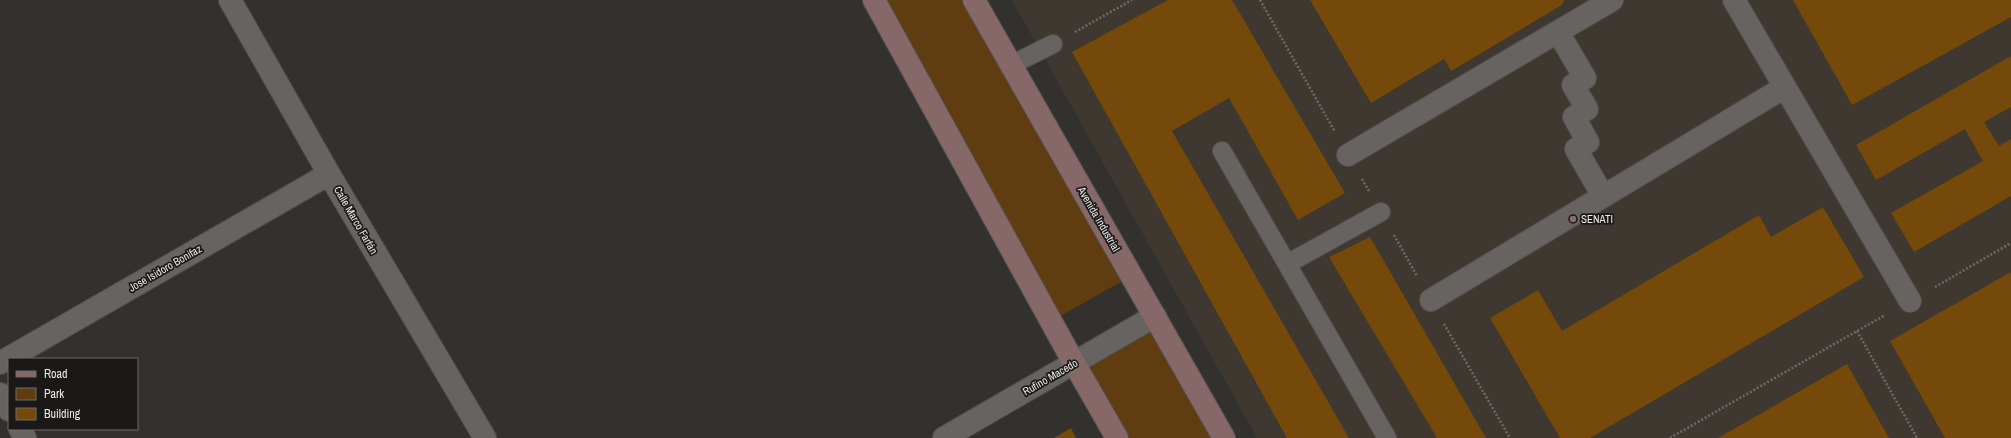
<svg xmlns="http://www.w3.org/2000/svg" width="2011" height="438" font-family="'Archivo Narrow',sans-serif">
  <rect width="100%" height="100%" fill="#33312e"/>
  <!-- built -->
  <path fill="#3e3830" d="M1012,0H2011V438H1257Z"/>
  <!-- green -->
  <path fill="#603d10" d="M877,0H966L1126,279L1055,319Z
    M1155,324L1220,438H1122L1081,366Z"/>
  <!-- building -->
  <path fill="#744909" d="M1168,0H1232L1345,193L1298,220L1229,98L1172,131L1349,438H1287L1072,52Z
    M1310,0H1564L1562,5L1451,71L1444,59L1371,103Z
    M1793,0H2011V17L1852,105Z
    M2011,56V107L1984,122L1999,146L2011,139V196L1914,252L1891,213L1983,161L1965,129L1876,180L1856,145Z
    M1823,207L1864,277L1590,438H1560L1490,318L1538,290L1562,331L1759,215L1771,237Z
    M1370,237L1486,438H1437L1329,257Z
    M2011,272V438H1945L1890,341Z
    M1847,364L1889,438H1718Z
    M1071,428L1076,438H1054Z"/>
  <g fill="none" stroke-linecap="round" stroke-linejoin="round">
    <!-- service casing -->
    <g stroke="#51504d" stroke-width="20">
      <path id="service" d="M1011,65L1053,44
        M1222,151L1387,438
        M1287,264L1381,212"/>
    </g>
    <!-- pedestrian casing -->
    <g stroke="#51504d" stroke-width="24">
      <path id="pedestrian" d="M1734,0L1910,301
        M1558,32L1585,78L1573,85L1587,109L1574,117L1588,142L1576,149L1603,196
        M1348,155L1612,0
        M1431,300L1785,87"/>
    </g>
    <!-- minor casing -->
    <g stroke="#51504d" stroke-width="24">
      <path id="minor" d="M230,0L329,174L485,438
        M0,363L329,174
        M0,394L9,410
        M20,429L25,438
        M944,438L1155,316"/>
    </g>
    <!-- secondary casing -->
    <g stroke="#51504d" stroke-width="24">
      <path id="secondary" d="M874,0L1074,363L1117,438
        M974,0L1224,438"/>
    </g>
    <!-- path -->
    <path stroke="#6d6b69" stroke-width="2.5" stroke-dasharray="2 2" stroke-linecap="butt" d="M1260,0L1335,132
      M1075,32L1132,0
      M1362,179L1369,191
      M1394,235L1417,276
      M1935,287L2011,243
      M1444,324L1510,438
      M1857,331L1917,438
      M1670,438L1885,315"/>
    <!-- service -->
    <use href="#service" stroke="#666360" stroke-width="18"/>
    <!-- pedestrian -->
    <use href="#pedestrian" stroke="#666360" stroke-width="22"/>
    <!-- minor -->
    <use href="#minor" stroke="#666360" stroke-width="22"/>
    <!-- secondary -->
    <use href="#secondary" stroke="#856867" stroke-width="22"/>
  </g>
  <!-- markers -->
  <circle fill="#8d6e63" stroke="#1a1918" stroke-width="1.5" cx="1573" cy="219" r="4"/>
  <g text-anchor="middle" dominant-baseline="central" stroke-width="3.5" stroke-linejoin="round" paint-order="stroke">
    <!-- street labels -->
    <g font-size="11" fill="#ecebe9" stroke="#1a1918">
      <text transform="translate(1099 219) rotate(60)">Avenida Industrial</text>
      <text transform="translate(356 220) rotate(60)">Calle Marco Farfán</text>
      <text transform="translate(165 268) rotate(-30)">Jose Isidoro Bonifaz</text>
      <text transform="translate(1050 377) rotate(-30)">Rufino Macedo</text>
    </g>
    <!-- poi labels -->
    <g font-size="11" fill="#ecebe9" stroke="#1a1918" text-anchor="start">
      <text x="1581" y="219">SENATI</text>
    </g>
  </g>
  <!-- legend -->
  <rect x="8" y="358" width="130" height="72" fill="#1a1918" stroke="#6e6d6c"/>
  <rect x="16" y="371" width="20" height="6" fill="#856867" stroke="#6e6d6c"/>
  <text x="44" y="378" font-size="12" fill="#ecebe9">Road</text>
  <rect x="16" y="388" width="20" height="12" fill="#603d10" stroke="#6e6d6c"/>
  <text x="44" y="398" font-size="12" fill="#ecebe9">Park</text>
  <rect x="16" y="408" width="20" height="12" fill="#744909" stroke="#6e6d6c"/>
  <text x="44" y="418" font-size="12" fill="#ecebe9">Building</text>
</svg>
